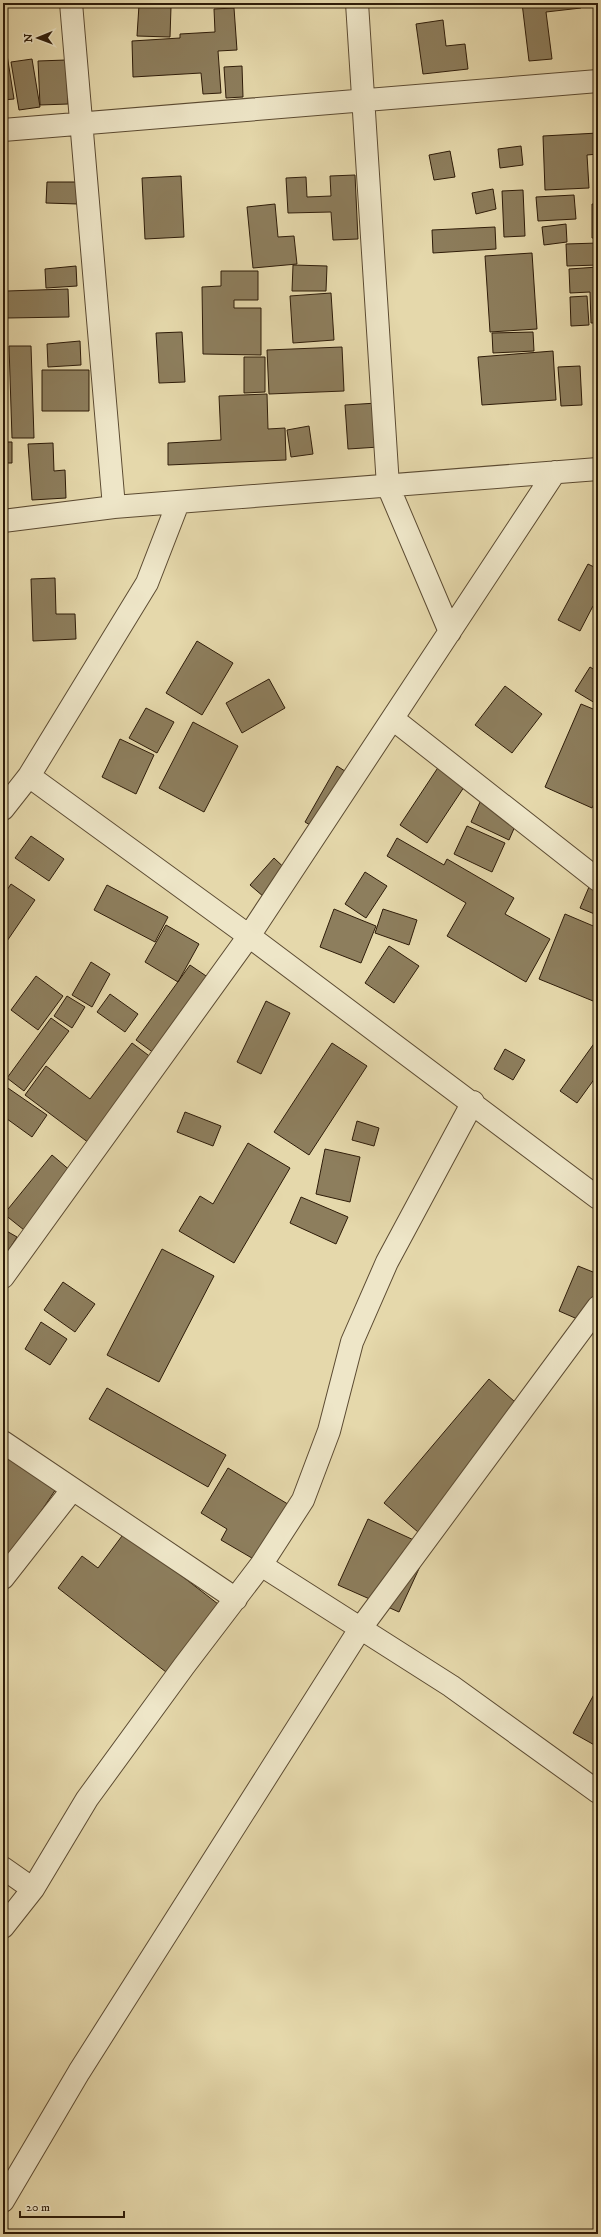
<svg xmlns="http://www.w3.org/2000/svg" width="601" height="2237" font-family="'IM FELL DW Pica',serif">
  <rect width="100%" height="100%" fill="#e5d8ab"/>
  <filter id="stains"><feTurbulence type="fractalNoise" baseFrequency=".005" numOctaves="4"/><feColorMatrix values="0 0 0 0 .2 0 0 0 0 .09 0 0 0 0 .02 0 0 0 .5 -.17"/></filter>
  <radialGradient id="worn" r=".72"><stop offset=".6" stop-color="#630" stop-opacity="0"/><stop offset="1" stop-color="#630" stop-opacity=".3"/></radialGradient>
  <!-- building -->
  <path fill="#8d7e5d" stroke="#2e1c09" d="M127,3H156L127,6Z
    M522,3H581V8L546,12L552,59L529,61Z
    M139,5L171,7L170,37L137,36Z
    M234,8L237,50L218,51L221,93L203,94L201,73L133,77L132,41L180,38V34L215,32L214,9Z
    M443,20L446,46L465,44L468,69L423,74L416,24Z
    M3,42H5L14,99L3,100Z
    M32,59L40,107L19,110L11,62Z
    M66,60L68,104L40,105L38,61Z
    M242,66L243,97L226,98L224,67Z
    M598,133V154L587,155L589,188L545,190L543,136Z
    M521,146L523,165L500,168L498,149Z
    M450,151L455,177L434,180L429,155Z
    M355,175L358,239L333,240L331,212L288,213L286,178L306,177L307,197L331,196L330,176Z
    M181,176L184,237L145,239L142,178Z
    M47,182H79L78,204L46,203Z
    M493,189L496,209L476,214L472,193Z
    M523,190L525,236L504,237L502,191Z
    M574,195L576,219L538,221L536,197Z
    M275,204L278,237L294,236L297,264L253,268L247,207Z
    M592,204H598V238H592Z
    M566,224L567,242L544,245L542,227Z
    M495,227L496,249L433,253L432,230Z
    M598,243V265L567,266L566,244Z
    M532,253L537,329L490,332L485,256Z
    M293,265L327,266L326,291H292Z
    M76,266L77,286L46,288L45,269Z
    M598,267V323H591L590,292L570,293L569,269Z
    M221,271H258V300H234V308H261V355L203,354L202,287L221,286Z
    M68,289L69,317L7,318V291Z
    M331,293L334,340L293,343L290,296Z
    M587,296L589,325L571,326L570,297Z
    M182,332L185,382L159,383L156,333Z
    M533,332L534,351L493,353L492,333Z
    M80,341L81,365L48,367L47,344Z
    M9,346H31L34,438H12Z
    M3,347H5L4,397H3Z
    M342,347L344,391L269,394L267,350Z
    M553,351L556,400L482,405L478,357Z
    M244,357H265V392L244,393Z
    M580,366L582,405L561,406L558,367Z
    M42,370H89V411H42Z
    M267,394L268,429L285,428L286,460L168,465V443L221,440L219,396Z
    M377,403L379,447L348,449L345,405Z
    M309,426L313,454L291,457L287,430Z
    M3,442H12V463H3Z
    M53,443L54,471L65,470L66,498L32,500L28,444Z
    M3,471H7V505H3Z
    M588,564L598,569V608L593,606L580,631L558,620Z
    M55,578L56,614H75L76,639L33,641L31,579Z
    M197,641L233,663L202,715L166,693Z
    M590,667L598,672V697L595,703L575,691Z
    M269,679L285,708L242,733L226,703Z
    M505,686L542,714L512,753L475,725Z
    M581,704L598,711V796L592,808L545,787Z
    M146,708L174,722L157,753L129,738Z
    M193,722L238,746L204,812L159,788Z
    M120,739L154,755L136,794L102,777Z
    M445,757L472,775L427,843L400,825Z
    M337,766L359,780L327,835L305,822Z
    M481,800L519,817L509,840L471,822Z
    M467,826L505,843L492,872L454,854Z
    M31,836L64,859L49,881L15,858Z
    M397,838L444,865L447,859L514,898L505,914L550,939L526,982L447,936L466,903L387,856Z
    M274,858L294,877L271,903L250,885Z
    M365,872L387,886L366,918L345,904Z
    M592,880L598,882L597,915L580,908Z
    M11,884L35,900L5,944L3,943V896Z
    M107,885L168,917L155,942L94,910Z
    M334,909L376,926L361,963L320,947Z
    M383,909L417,920L409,945L375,933Z
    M565,914L598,928V1003L539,979Z
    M166,925L199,944L178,982L145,962Z
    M389,946L419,966L394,1003L365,983Z
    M91,962L110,974L92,1007L72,995Z
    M190,965L212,980L158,1056L136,1040Z
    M36,976L63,996L38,1030L11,1010Z
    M110,994L138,1014L125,1032L97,1012Z
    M67,996L85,1007L72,1028L54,1016Z
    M266,1001L290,1013L261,1074L237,1062Z
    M51,1018L69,1031L24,1091L7,1078Z
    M598,1038V1074L577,1103L560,1091Z
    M132,1043L152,1058L89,1143L25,1095L46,1066L90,1099Z
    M332,1043L367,1066L309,1155L274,1132Z
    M505,1049L525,1060L513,1080L494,1069Z
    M5,1086L47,1115L32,1137L3,1116V1089Z
    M185,1112L221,1126L213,1146L177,1132Z
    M357,1121L379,1128L374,1146L352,1140Z
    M248,1143L290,1168L234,1263L179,1231L200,1196L213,1204Z
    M325,1149L360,1157L350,1202L316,1194Z
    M52,1155L72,1172L24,1230L4,1214Z
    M301,1197L348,1217L336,1244L290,1223Z
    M3,1229L17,1237L3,1259Z
    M162,1249L214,1276L159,1382L107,1355Z
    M578,1266L598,1274V1328L559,1311Z
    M63,1282L95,1304L75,1332L44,1310Z
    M41,1322L67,1339L50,1365L25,1349Z
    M489,1379L523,1409L418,1532L384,1503Z
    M107,1388L226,1455L208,1487L89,1419Z
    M3,1449L58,1486L3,1568Z
    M228,1468L301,1512L269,1568L221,1540L227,1529L201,1513Z
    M368,1519L429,1547L399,1612L338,1585Z
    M125,1532L218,1604L166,1672L58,1588L82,1556L98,1568Z
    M598,1687V1747L573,1733Z"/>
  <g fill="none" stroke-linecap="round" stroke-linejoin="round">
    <!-- minor casing -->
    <g stroke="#5c4b32" stroke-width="24">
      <path id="minor" d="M71,3L114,507
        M357,3L388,486L450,632
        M3,130L598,81
        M3,521L114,507L598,469
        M393,719L598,880
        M29,776L249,936L598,1198
        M3,809L29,776L147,583L178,503
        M3,1277L249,936L555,472
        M3,1442L236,1599
        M261,1565L451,1686L598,1792
        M3,1578L72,1490
        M3,1868L33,1889
        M3,1927L33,1889L87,1799L184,1666L261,1565L303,1500L329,1431L352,1342L387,1262L473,1102
        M3,2201L79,2072L360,1629L598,1307"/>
    </g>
    <!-- minor -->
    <use href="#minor" stroke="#eee6c8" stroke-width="22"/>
  </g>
  <!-- margin -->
  <rect width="601" height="2237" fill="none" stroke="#e5d8ab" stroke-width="16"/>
  <rect x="4" y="4" width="593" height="2229" fill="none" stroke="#2e1c09" stroke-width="2"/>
  <rect x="8" y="8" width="585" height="2221" fill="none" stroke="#2e1c09"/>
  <!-- north arrow -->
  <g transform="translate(38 38) rotate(269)" stroke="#eee6c8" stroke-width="3" paint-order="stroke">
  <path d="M0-3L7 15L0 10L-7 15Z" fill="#2e1c09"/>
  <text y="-6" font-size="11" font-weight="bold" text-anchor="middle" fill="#2e1c09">N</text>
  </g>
  <!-- scale -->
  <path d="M20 2211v6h104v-6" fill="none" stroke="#2e1c09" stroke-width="2"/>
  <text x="26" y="2211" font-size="12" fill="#2e1c09" stroke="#eee6c8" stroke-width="3" paint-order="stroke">20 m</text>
  <rect width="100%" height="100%" filter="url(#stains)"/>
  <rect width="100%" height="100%" fill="url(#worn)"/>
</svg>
